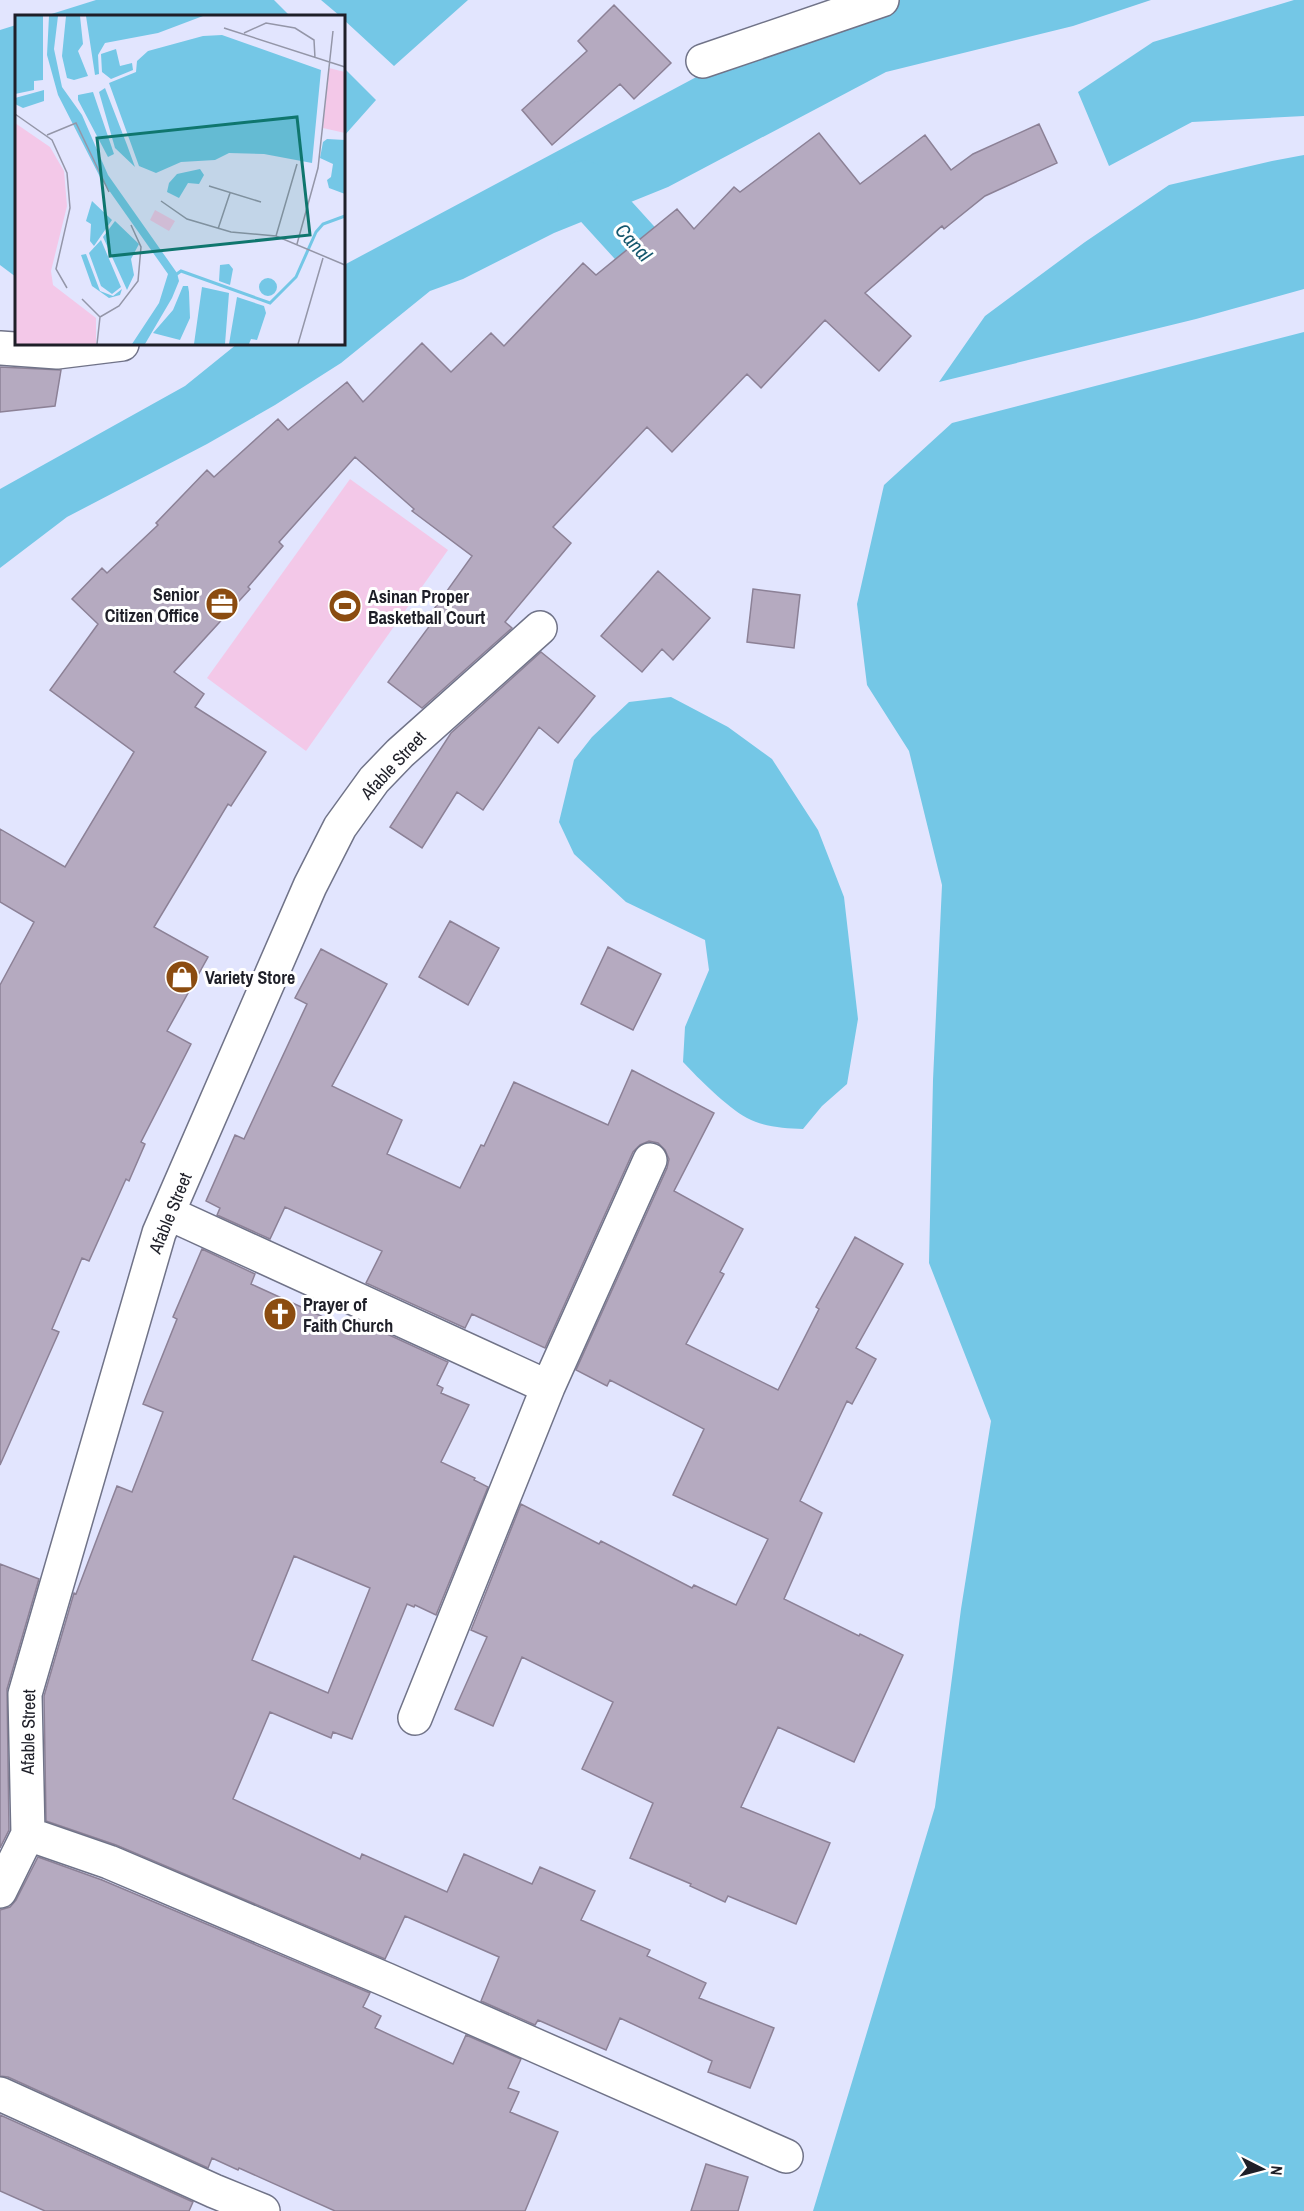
<svg xmlns="http://www.w3.org/2000/svg" width="1304" height="2211" font-family="'Archivo Narrow',sans-serif">
  <rect width="100%" height="100%" fill="#e2e5fe"/>
  <!-- green -->
  <path fill="#f3c8e8" d="M350,479L448,550L306,751L207,678Z"/>
  <!-- water -->
  <path fill="#74c7e6" d="M96,0H274L290,16H45Z
    M321,0H468L394,66L344,20V16H340Z
    M834,0H1151L1073,26L886,72L668,187L554,233L463,279L430,291L341,363L275,405L207,444L67,517L0,568V489L185,386L237,344H344V265L732,58Z
    M1294,0H1304V116L1192,122L1109,166L1078,92L1153,42Z
    M16,25V277L0,265V30Z
    M344,68L376,100L344,136Z
    M1304,155V289L1196,319L939,382L985,316L1085,242L1169,185L1272,161Z
    M1304,332V2211H813L935,1807L961,1609L991,1421L929,1263L933,1080L942,885L909,751L867,685L857,604L884,485L952,423Z
    M671,697L728,727L772,759L818,830L844,897L858,1019L847,1084L822,1106L803,1129C784,1128 764,1127 747,1118C727,1107 699,1079 683,1062L685,1027L709,970L705,940L626,902L574,854L559,822L574,760L592,737L629,702Z"/>
  <g fill="none" stroke-linecap="round" stroke-linejoin="round">
    <!-- canal -->
    <path stroke="#74c7e6" stroke-width="51" d="M583,186L683,296"/>
  </g>
  <!-- building -->
  <path fill="#b5aac0" stroke="#8c8196" stroke-width="1.5" fill-rule="evenodd" d="M614,5L671,63L634,99L620,84L552,145L522,110L587,51L578,41Z
    M1039,124L1057,163L985,196L944,229L942,226L865,293L911,336L879,371L825,320L761,388L747,374L672,452L647,427L553,527L571,543L505,622L512,628L422,708L388,682L434,620L429,616L472,556L412,511L414,509L355,457L279,542L283,546L248,587L250,589L174,672L204,694L195,707L266,752L231,806L228,804L154,927L208,957L167,1031L191,1044L141,1142L145,1144L129,1181L126,1179L89,1261L82,1258L52,1329L59,1332L0,1465V985L34,922L0,902V829L65,867L134,752L50,690L98,624L72,599L102,568L107,573L158,525L156,523L207,470L214,477L278,419L288,430L347,382L363,402L422,343L451,372L491,333L504,346L583,263L596,275L677,209L694,229L734,187L740,192L819,133L860,184L925,135L951,170L973,154Z
    M0,367L61,370L55,406L0,412Z
    M658,571L710,618L673,660L662,649L642,672L601,636Z
    M753,589L800,595L794,648L747,642Z
    M541,652L595,696L558,743L539,727L483,810L457,792L422,848L390,827L451,733Z
    M450,921L499,948L468,1005L419,977Z
    M608,947L661,974L633,1030L581,1004Z
    M321,949L387,984L332,1086L402,1120L387,1154L460,1188L481,1145L484,1146L514,1082L608,1125L632,1070L714,1113L674,1191L743,1229L720,1272L724,1274L686,1344L778,1390L819,1309L816,1307L855,1237L903,1264L856,1348L876,1359L852,1404L847,1401L800,1501L822,1513L784,1599L859,1636L860,1634L903,1655L854,1762L778,1727L741,1807L830,1843L796,1924L728,1896L725,1902L690,1886L691,1884L630,1858L653,1803L582,1769L613,1702L522,1657L493,1726L455,1709L487,1637L471,1630L521,1504L599,1544L601,1541L692,1588L694,1585L736,1605L768,1539L673,1495L704,1429L610,1380L607,1386L576,1370L667,1168L669,1159L665,1150L658,1143L649,1141L640,1145L633,1152L545,1348L472,1314L465,1328L366,1283L382,1251L285,1207L270,1239L217,1215L220,1208L206,1201L235,1135L244,1139L307,1004L295,998Z
    M202,1249L255,1274L251,1284L345,1327L350,1317L448,1362L437,1385L443,1388L441,1393L469,1405L441,1462L475,1478L474,1480L488,1487L436,1615L415,1605L414,1607L407,1604L352,1739L333,1732L331,1738L270,1712L233,1799L360,1859L362,1854L447,1892L464,1854L532,1884L540,1867L595,1891L581,1920L650,1950L647,1956L706,1983L699,1998L774,2028L750,2088L708,2072L712,2061L620,2018L606,2050L538,2020L535,2025L481,2001L499,1957L405,1916L385,1959L116,1845L46,1821L44,1696L74,1593L76,1594L117,1486L132,1492L163,1412L143,1404L177,1319L173,1317ZM294,1556L370,1588L328,1693L252,1660Z
    M0,1564L39,1579L7,1689L9,1830L0,1848Z
    M38,1857L102,1880L370,1993L363,2007L381,2016L375,2028L453,2064L466,2035L521,2059L508,2088L519,2092L510,2112L558,2132L525,2211H335L239,2168L238,2170L212,2158L208,2168L8,2077L0,2076V1910L10,1907L16,1900Z
    M0,2115L193,2202L189,2211H45L0,2191Z
    M706,2164L748,2177L738,2211H691Z"/>
  <g fill="none" stroke-linecap="round" stroke-linejoin="round">
    <!-- minor casing -->
    <g stroke="#707388" stroke-width="36">
      <path id="minor" d="M703,61L882,0
        M0,348L57,352L122,344
        M168,1213L548,1387
        M415,1718L548,1387L650,1160
        M28,1834L109,1862L387,1980L786,2156
        M0,1891L28,1834L25,1694L159,1233L310,886L340,827L374,780L400,753L540,628
        M0,2094L214,2191L263,2211"/>
    </g>
    <!-- minor -->
    <use href="#minor" stroke="#fff" stroke-width="33"/>
  </g>
  <!-- icons -->
  <defs>
    <g id="office-disc" transform="scale(1.725)"><circle r="9.5" fill="#8b4c10" stroke="#fff"/><path d="M-6-3h4V-5.5h4V-3h4V5H-6ZM-1-4.5V-3h2v-1.5ZM-6 0V1H6V0Z" fill="#fff"/></g>
    <g id="stadium-disc" transform="scale(1.725)"><circle r="9.5" fill="#8b4c10" stroke="#fff"/><path d="M0-5a6.5 5 0 1 0 0 10a6.5 5 0 1 0 0-10ZM-3.5-1.8h7v3.6h-7Z" fill="#fff"/></g>
    <g id="shop-disc" transform="scale(1.725)"><circle r="9.5" fill="#8b4c10" stroke="#fff"/><path d="M-5-2.5h2.3a2.7 3.5 0 0 1 5.4 0H5L5.5 6h-11ZM-1.5-2.5h3a1.5 2.3 0 0 0-3 0Z" fill="#fff"/></g>
    <g id="church-disc" transform="scale(1.725)"><circle r="9.5" fill="#8b4c10" stroke="#fff"/><path d="M-1.2-6h2.4v3.5h3.3v2.4h-3.3V6h-2.4V-.1h-3.3v-2.4h3.3Z" fill="#fff"/></g>
  </defs>
  <g fill-rule="evenodd">
    <use href="#office-disc" x="222" y="604"/>
    <use href="#stadium-disc" x="345" y="606"/>
    <use href="#shop-disc" x="182" y="977"/>
    <use href="#church-disc" x="280" y="1314"/>
  </g>
  <g text-anchor="middle" dominant-baseline="central" stroke-width="6" stroke-linejoin="round" paint-order="stroke">
    <!-- poi labels -->
    <g font-size="18" font-weight="bold" fill="#1e1f28" stroke="#fff" text-anchor="start">
      <text x="199" y="594" text-anchor="end">Senior<tspan x="199" dy="21">Citizen Office</tspan></text>
      <text x="368" y="596">Asinan Proper<tspan x="368" dy="21">Basketball Court</tspan></text>
      <text x="205" y="977">Variety Store</text>
      <text x="303" y="1304">Prayer of<tspan x="303" dy="21">Faith Church</tspan></text>
    </g>
    <!-- street labels -->
    <g font-size="18" fill="#1e1f28" stroke="#fff">
      <text transform="translate(393 765) rotate(-47)">Afable Street</text>
      <text transform="translate(170 1213) rotate(-68)">Afable Street</text>
      <text transform="translate(28 1732) rotate(-89)">Afable Street</text>
    </g>
    <!-- water labels -->
    <g font-size="20" font-style="italic" fill="#15586e" stroke="#fff">
      <text transform="translate(634 242) rotate(48)">Canal</text>
    </g>
  </g>
  <!-- overview -->
  <g transform="translate(15 15)">
    <rect width="330" height="330" fill="#e2e5fe"/>
    <path d="M314,53L330,57V118L308,113ZM0,108L35,132L49,156L52,191L36,256L38,270L81,303V329H0ZM140,195L160,206L154,216L135,205Z" fill="#f3c8e8"/>
    <path d="M0,1H28V65L19,66V75L0,79ZM34,1H43L39,34L47,72L67,100L93,160L162,258L164,266L157,283L130,329H117L144,288L153,259L86,164L43,80L32,40ZM51,1H65L68,29L63,36L73,61L59,65L52,63L47,41ZM71,1H188L143,18L90,28L83,40L84,59L80,60ZM207,20L306,55L297,148L249,139L214,138L200,145L166,147L141,158L124,151L94,68L121,57L122,46L133,36L188,21ZM101,34L105,51L117,48L118,55L96,64L87,57L86,39ZM90,73L112,130L120,152L100,133L84,77ZM29,75V86L8,93L0,89V83ZM78,77L99,139L93,142L63,85V80ZM312,124L330,125V179L314,173L312,165L316,162L318,149L305,143L308,127ZM185,154L189,160L184,169L173,168L164,183L152,177L154,168L162,159ZM77,186L97,205L79,231L75,226L76,209L71,206ZM100,206L124,229L116,244L119,260L112,275L88,222ZM86,225L106,272L97,279L86,271L74,238ZM71,239L85,276L98,281L107,274L105,280L94,283L77,271L66,240ZM214,249L218,254L215,270L204,266L205,250ZM244 272a9 9 0 1 1 18 0a9 9 0 1 1-18 0ZM168,271H173L174,277L175,303L165,325L138,318L158,295ZM187,272L214,278L210,329H179ZM222,282L249,291L251,298L242,325L236,324L234,329H214Z" fill="#74c7e6"/>
    <path fill="none" stroke="#74c7e6" stroke-width="3" d="M159,261L166,256L255,288L281,262L301,217L308,209L330,201"/>
    <path fill="none" stroke="#9496a8" stroke-width="1.5" d="M209,13L330,52M229,18L251,8L280,13L299,25L300,43M0,99L37,125L52,158L55,193L41,254L52,273M32,120L61,108L94,177M194,171L246,187M146,186L172,204L216,217L261,221L330,250M203,214L215,178M261,221L282,149M282,229L303,153L318,16M67,284L85,302L82,329M85,302L104,291L123,266L126,232L116,210M283,329L308,243"/>
    <path fill="#0f766e" fill-opacity="0.15" stroke="#0f766e" stroke-width="3" d="M282,102L295,220L95,241L82,123Z"/>
    <rect width="330" height="330" fill="none" stroke="#1e1f28" stroke-width="3"/>
  </g>
  <!-- north arrow -->
  <g transform="translate(1262 2169) rotate(96)" stroke="#ffffff" stroke-width="4.5" paint-order="stroke">
  <path d="M0-4.5L10 22L0 15L-10 22Z" fill="#1e1f28"/>
  <text y="-9" font-size="16" font-weight="bold" text-anchor="middle" fill="#1e1f28">N</text>
  </g>
</svg>
